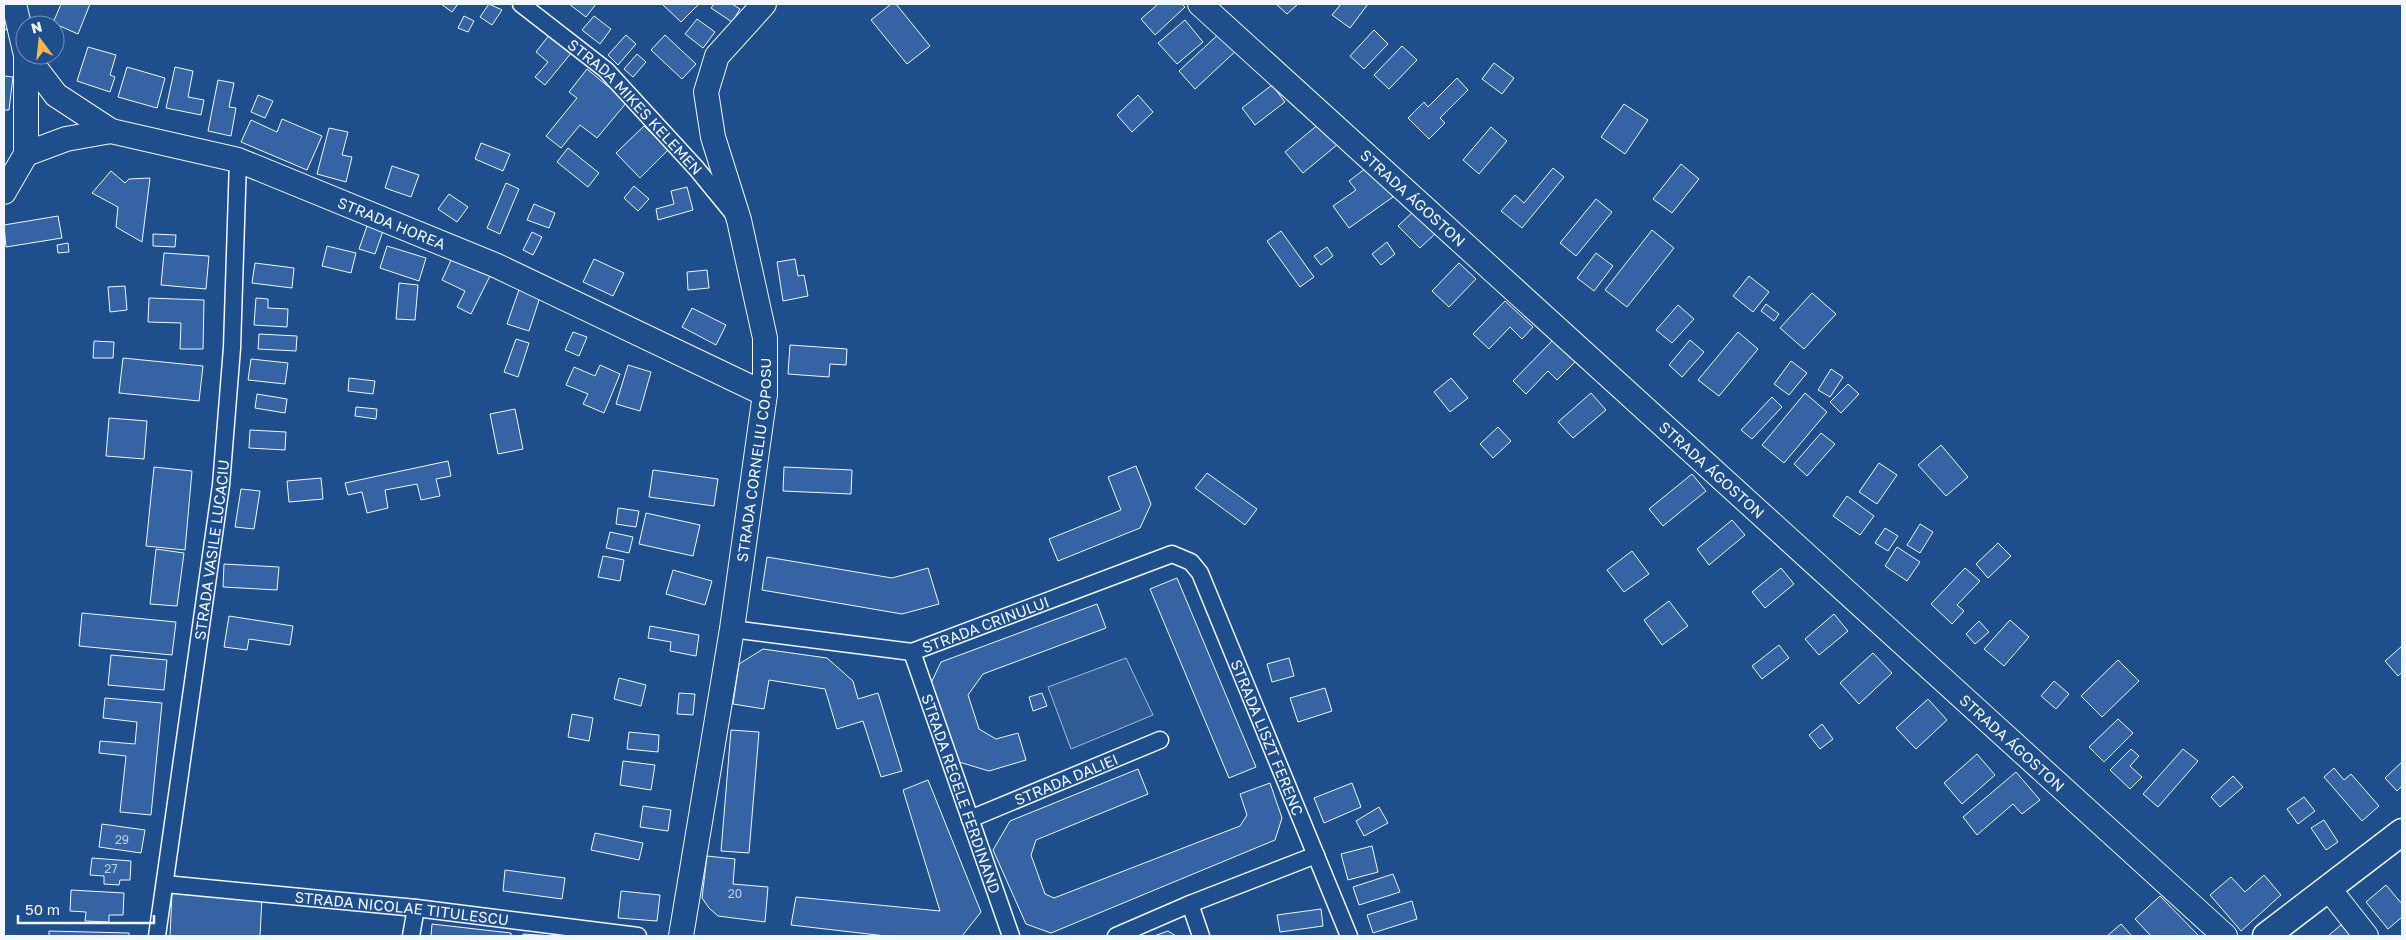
<svg xmlns="http://www.w3.org/2000/svg" width="2406" height="940" font-family="'Golos Text',sans-serif">
  <rect width="100%" height="100%" fill="#1f4e8c"/>
  <!-- built -->
  <path fill="#305b95" stroke="#a8bbd7" d="M1126,658L1153,715L1071,749L1048,687Z"/>
  <!-- building -->
  <path fill="#3563a3" stroke="#f2f6ff" d="M61,4H90L78,34L53,23Z
    M441,4H458L452,12Z
    M489,4L502,10L492,25L480,17Z
    M569,4H596L586,17Z
    M662,4H699L681,22Z
    M714,4H732L740,9L732,22L711,8Z
    M891,4H896L930,46L907,64L871,20Z
    M1158,4H1182L1185,7L1155,35L1141,19Z
    M1276,4H1298L1287,14Z
    M1341,4H1368L1350,28L1332,15Z
    M4,7L8,29L4,30Z
    M464,16L474,21L468,32L458,28Z
    M594,16L611,29L600,44L582,30Z
    M697,19L715,32L703,48L685,34Z
    M1185,20L1203,42L1177,64L1158,43Z
    M1223,30L1239,48L1195,89L1179,71Z
    M1374,30L1388,44L1364,69L1350,56Z
    M550,34L572,52L545,85L535,77L548,62L536,52Z
    M626,35L636,44L618,65L608,55Z
    M665,35L696,64L682,79L651,50Z
    M1402,46L1417,60L1389,89L1374,75Z
    M88,47L116,55L110,75L115,77L110,92L77,81Z
    M637,54L646,62L633,77L624,69Z
    M1494,63L1514,78L1502,94L1482,79Z
    M127,67L165,78L157,108L118,97Z
    M175,67L193,71L188,97L204,100L201,115L166,108Z
    M587,69L627,102L597,138L580,125L561,148L546,136L577,98L569,92Z
    M4,76L13,77L9,110H4Z
    M1457,78L1468,90L1440,118L1445,123L1429,139L1408,118L1424,102L1428,107Z
    M218,80L234,83L229,107L236,108L231,136L208,131Z
    M1272,85L1285,102L1255,125L1242,108Z
    M258,95L273,101L265,118L251,112Z
    M1138,95L1153,112L1132,132L1117,115Z
    M1624,104L1648,120L1625,154L1601,137Z
    M282,119L322,136L307,170L241,142L251,120L277,132Z
    M1320,123L1338,144L1303,173L1285,152Z
    M644,126L668,150L640,178L616,153Z
    M1491,127L1507,141L1479,174L1463,160Z
    M329,128L348,132L342,155L352,157L346,182L317,174Z
    M481,143L510,154L503,171L475,159Z
    M568,148L599,173L588,187L557,162Z
    M1681,164L1699,179L1672,213L1653,199Z
    M1370,165L1393,197L1349,228L1333,206L1356,190L1349,181Z
    M392,166L419,175L411,197L385,188Z
    M1553,168L1564,177L1522,228L1501,211L1515,195L1524,203Z
    M111,171L125,183L129,179L150,178L142,242L116,227L118,207L92,193Z
    M506,183L519,189L500,234L487,228Z
    M634,186L649,199L638,211L624,198Z
    M687,187L693,210L658,220L656,209L674,204L671,191Z
    M449,194L468,207L457,222L438,209Z
    M1596,199L1612,212L1576,256L1560,243Z
    M534,204L555,213L549,228L527,220Z
    M1415,210L1437,232L1420,248L1398,226Z
    M58,216L62,238L6,247L4,225Z
    M367,226L383,231L375,254L359,249Z
    M1652,230L1674,248L1627,307L1605,290Z
    M1281,231L1314,277L1300,287L1267,241Z
    M532,232L542,237L533,255L523,250Z
    M153,234L176,235L175,247L153,246Z
    M1387,242L1395,254L1381,265L1372,254Z
    M68,243L69,252L58,253L57,245Z
    M327,246L356,253L351,273L322,266Z
    M387,246L426,258L419,281L380,268Z
    M1327,247L1333,256L1321,265L1314,256Z
    M164,253L209,256L206,289L161,285Z
    M1596,253L1613,266L1594,291L1577,278Z
    M452,258L490,276L471,314L457,307L465,291L442,280Z
    M594,259L624,273L613,296L583,282Z
    M795,259L798,276L804,275L808,296L783,301L777,262Z
    M255,263L294,268L292,288L252,283Z
    M1459,263L1476,279L1449,307L1432,291Z
    M707,270L709,288L688,290L687,272Z
    M1749,276L1769,292L1753,312L1733,296Z
    M399,283L418,285L415,320L396,319Z
    M125,286L127,310L110,312L108,287Z
    M520,287L541,294L529,331L507,324Z
    M1812,293L1836,314L1804,349L1780,328Z
    M149,298L204,300L203,349H180L181,323L148,322Z
    M256,298L268,299V308L288,309L287,327L254,325Z
    M1505,301L1533,327L1522,339L1510,327L1489,349L1473,334Z
    M1766,304L1779,314L1774,321L1761,311Z
    M1678,305L1694,319L1672,343L1656,330Z
    M692,308L726,325L716,345L682,327Z
    M573,332L587,337L579,356L565,350Z
    M1738,332L1758,349L1719,396L1698,380Z
    M259,334L297,336L296,351L258,349Z
    M516,339L529,343L518,377L504,372Z
    M1554,339L1576,361L1557,380L1548,371L1526,394L1513,381Z
    M1690,340L1704,352L1682,377L1669,365Z
    M94,341L114,342L113,358H93Z
    M790,345L847,349L846,365L830,364L829,377L788,374Z
    M123,358L203,366L199,401L119,393Z
    M251,359L288,363L285,384L248,380Z
    M1791,361L1807,373L1789,395L1774,384Z
    M600,365L620,374L604,413L583,404L588,394L566,385L574,367L595,376Z
    M628,365L651,372L640,411L616,404Z
    M1831,369L1843,377L1830,397L1818,390Z
    M349,378L375,381L373,394L348,391Z
    M1451,378L1468,398L1450,412L1434,392Z
    M1848,384L1859,394L1841,413L1830,402Z
    M1591,393L1606,410L1573,438L1558,422Z
    M1805,393L1827,412L1784,463L1762,445Z
    M257,394L287,399L285,413L255,408Z
    M1772,397L1782,407L1752,439L1741,430Z
    M356,407L377,409L376,419L355,416Z
    M515,409L523,449L498,454L490,414Z
    M109,418L147,421L144,459L106,456Z
    M1498,427L1511,441L1493,458L1480,444Z
    M250,430L286,432L285,450L249,448Z
    M1821,433L1835,444L1807,476L1794,464Z
    M1941,445L1968,477L1946,496L1918,465Z
    M448,461L451,476L436,479L440,496L421,500L417,484L385,490L388,508L367,513L362,492L348,495L345,483Z
    M1879,463L1897,475L1877,504L1859,492Z
    M1136,466L1151,504L1140,528L1058,561L1049,539L1121,510L1108,477Z
    M154,467L192,471L185,550L146,546Z
    M784,467L852,470L851,494L783,491Z
    M653,470L718,479L714,506L649,497Z
    M1207,473L1257,509L1245,525L1195,488Z
    M1692,474L1706,491L1663,526L1649,509Z
    M321,478L323,499L289,502L287,481Z
    M241,489L260,491L254,529L235,527Z
    M1847,496L1874,516L1860,535L1833,516Z
    M618,508L639,511L636,527L616,524Z
    M646,513L700,525L693,556L639,544Z
    M1732,520L1745,535L1709,565L1697,549Z
    M1920,524L1933,532L1920,553L1907,545Z
    M1885,528L1898,536L1888,551L1875,543Z
    M610,532L633,537L629,553L606,548Z
    M1998,543L2011,556L1988,578L1976,564Z
    M1897,547L1920,562L1907,581L1885,566Z
    M156,549L184,553L177,606L150,604Z
    M1632,551L1649,574L1624,592L1607,570Z
    M603,556L624,560L620,581L598,577Z
    M767,557L892,578L928,568L939,604L902,614L762,590Z
    M224,564L279,567L277,590L223,587Z
    M1781,568L1794,584L1765,608L1752,592Z
    M1965,568L1980,581L1957,605L1964,611L1952,624L1931,604Z
    M673,570L712,581L705,605L666,594Z
    M1177,578L1256,767L1229,778L1150,589Z
    M1669,601L1688,626L1662,645L1644,620Z
    M1097,604L1106,628L983,674L968,695L979,729L996,739L1018,733L1026,760L989,771L959,762L931,683L941,662Z
    M82,613L176,622L172,655L79,646Z
    M1834,614L1848,631L1819,655L1805,639Z
    M229,616L293,626L290,645L249,639L247,650L224,647Z
    M2010,620L2029,637L2004,666L1984,649Z
    M1979,621L1989,632L1975,644L1966,634Z
    M650,626L699,635L696,656L670,651L671,642L648,638Z
    M1779,645L1789,658L1762,679L1752,666Z
    M2402,646V672L2398,676L2385,661Z
    M763,649L827,658L853,681L858,699L878,693L902,771L881,777L863,721L837,729L825,689L769,680L764,709L733,704L739,664Z
    M1873,653L1892,673L1859,704L1840,683Z
    M111,655L167,660L164,690L108,685Z
    M1289,658L1294,676L1272,682L1267,664Z
    M2118,660L2139,681L2102,717L2081,696Z
    M619,678L646,685L641,706L614,699Z
    M2054,681L2069,694L2056,709L2041,696Z
    M1325,688L1332,711L1298,722L1290,698Z
    M679,693L695,694L693,715L677,714Z
    M1042,693L1047,706L1033,711L1029,697Z
    M105,698L162,703L151,815L120,812L126,756L99,753L100,741L135,744L137,722L103,718Z
    M1928,699L1947,720L1916,749L1896,728Z
    M572,714L593,718L589,741L568,737Z
    M2118,719L2133,733L2104,762L2089,747Z
    M1822,724L1833,739L1820,749L1809,735Z
    M731,730L759,732L749,853L721,851Z
    M629,732L659,735L658,752L627,749Z
    M2131,749L2139,756L2130,766L2142,777L2130,789L2110,770Z
    M2183,749L2198,761L2158,807L2143,794Z
    M1977,754L1995,775L1962,804L1944,783Z
    M623,761L655,765L651,790L620,785Z
    M2402,762V786L2397,791L2385,778Z
    M2334,768L2344,780L2351,774L2379,806L2362,821L2324,777Z
    M1138,769L1148,794L1036,840L1031,855L1045,894L1054,898L1240,826L1247,815L1240,794L1270,783L1282,818L1275,840L1051,933L1026,924L993,850L1010,821Z
    M2016,772L2040,800L2022,814L2013,804L1977,835L1963,817Z
    M2233,776L2243,787L2220,807L2211,797Z
    M928,780L981,912L962,936H886L791,925L796,897L940,911L903,790Z
    M1352,783L1361,807L1324,823L1314,798Z
    M2304,797L2315,811L2298,824L2287,809Z
    M643,806L671,810L668,831L640,827Z
    M1379,807L1388,823L1364,836L1356,821Z
    M2324,820L2338,842L2326,850L2311,828Z
    M102,824L145,830L141,853L99,847Z
    M595,833L643,843L639,860L591,850Z
    M1372,846L1378,872L1348,880L1341,854Z
    M707,856L735,859L733,884L768,887L765,922L718,916L709,908L702,898Z
    M92,858L131,861L130,880H120L119,885L104,884V876L90,875Z
    M505,870L565,878L562,899L503,891Z
    M1393,874L1400,892L1359,905L1353,887Z
    M2264,875L2281,895L2241,931L2210,895L2231,877L2245,892Z
    M2386,885L2402,904V917L2388,929L2366,902Z
    M71,890L124,893L123,915H109V922L85,921L86,912L70,911Z
    M621,891L660,895L657,921L618,918Z
    M172,893L262,897L260,936H170Z
    M2160,896L2199,936H2151L2135,919Z
    M1412,901L1417,919L1373,933L1367,915Z
    M1321,909L1323,926L1280,932L1277,915Z
    M432,924L511,933V936H431Z
    M2121,924L2132,936H2107Z
    M2341,925L2351,936H2328Z
    M49,931L129,933V936H49Z
    M1168,931L1176,936H1154Z
    M523,934L553,936H523Z"/>
  <g fill="none" stroke-linecap="round" stroke-linejoin="round">
    <!-- street casing -->
    <g stroke="#f2f6ff" stroke-width="19">
      <g id="street">
        <path id="s1" d="M521,4L606,70L696,168L732,212"/>
        <path id="s2" d="M732,629L912,652L1172,554L1191,562L1200,573L1349,936"/>
        <path id="s3" d="M912,652L1011,936"/>
        <path id="s4" d="M970,819L1160,740"/>
        <path id="s5" d="M165,884L416,908L638,936"/>
        <path d="M1190,904L1201,936"/>
        <path id="s6" d="M157,936L221,485L232,348L238,160"/>
        <path d="M411,936L416,908"/>
        <path d="M1116,936L1190,904L1316,855"/>
      </g>
    </g>
    <!-- secondary casing -->
    <g stroke="#f2f6ff" stroke-width="26">
      <g id="secondary">
        <path d="M14,4L25,51"/>
        <path id="s7" d="M1200,4L2225,936"/>
        <path d="M26,55V154"/>
        <path id="s8" d="M27,57L56,95L111,131L238,160L495,265L765,394"/>
        <path d="M4,192L26,154L66,139L111,131"/>
        <path d="M2329,889L2366,936"/>
        <path id="s9" d="M681,936L732,629L765,394V338L739,220L713,137L706,92L717,56L764,4"/>
      </g>
    </g>
    <!-- primary casing -->
    <g stroke="#f2f6ff" stroke-width="29">
      <path id="primary" d="M2266,936L2402,832"/>
    </g>
    <!-- street -->
    <use href="#street" stroke="#1f4e8c" stroke-width="16"/>
    <!-- secondary -->
    <use href="#secondary" stroke="#1f4e8c" stroke-width="24"/>
    <!-- primary -->
    <use href="#primary" stroke="#1f4e8c" stroke-width="26"/>
  </g>
  <g text-anchor="middle" dominant-baseline="central" stroke-width="4" stroke-linejoin="round" paint-order="stroke">
    <!-- number labels -->
    <g font-size="12" fill="#c3d1e8">
      <text x="122" y="839">29</text>
      <text x="111" y="868">27</text>
      <text x="735" y="893">20</text>
    </g>
    <!-- street labels -->
    <g font-size="15" fill="#f2f6ff" stroke="#1f4e8c">
      <text stroke="none"><textPath href="#s1" startOffset="154">STRADA MIKES KELEMEN</textPath></text>
      <text stroke="none"><textPath href="#s7" startOffset="288">STRADA ÁGOSTON</textPath></text>
      <text stroke="none"><textPath href="#s8" startOffset="410">STRADA HOREA</textPath></text>
      <text stroke="none"><textPath href="#s9" startOffset="482">STRADA CORNELIU COPOSU</textPath></text>
      <text stroke="none"><textPath href="#s7" startOffset="692">STRADA ÁGOSTON</textPath></text>
      <text stroke="none"><textPath href="#s6" startOffset="390">STRADA VASILE LUCACIU</textPath></text>
      <text stroke="none"><textPath href="#s2" startOffset="260">STRADA CRINULUI</textPath></text>
      <text stroke="none"><textPath href="#s2" startOffset="672">STRADA LISZT FERENC</textPath></text>
      <text stroke="none"><textPath href="#s7" startOffset="1098">STRADA ÁGOSTON</textPath></text>
      <text stroke="none"><textPath href="#s4" startOffset="104">STRADA DALIEI</textPath></text>
      <text stroke="none"><textPath href="#s3" startOffset="150">STRADA REGELE FERDINAND</textPath></text>
      <text stroke="none"><textPath href="#s5" startOffset="238">STRADA NICOLAE TITULESCU</textPath></text>
    </g>
  </g>
  <!-- border -->
  <rect width="2406" height="940" fill="none" stroke="#f2f6ff" stroke-width="10"/>
  <!-- north arrow -->
  <g transform="translate(40 40) rotate(345)"><circle r="24" fill="#1f4e8c" stroke="#7391ba"/>
  <path d="M0-4L9 19L0 12L-9 19Z" fill="#ffb74d"/>
  <text y="-8" font-size="14" font-weight="bold" text-anchor="middle" fill="#f2f6ff">N</text>
  </g>
  <!-- scale -->
  <path d="M18 915v8h136v-8" fill="none" stroke="#f2f6ff" stroke-width="2.5"/>
  <text x="25" y="915" font-size="15" fill="#f2f6ff" stroke="#1f4e8c" stroke-width="4" paint-order="stroke">50 m</text>
</svg>
